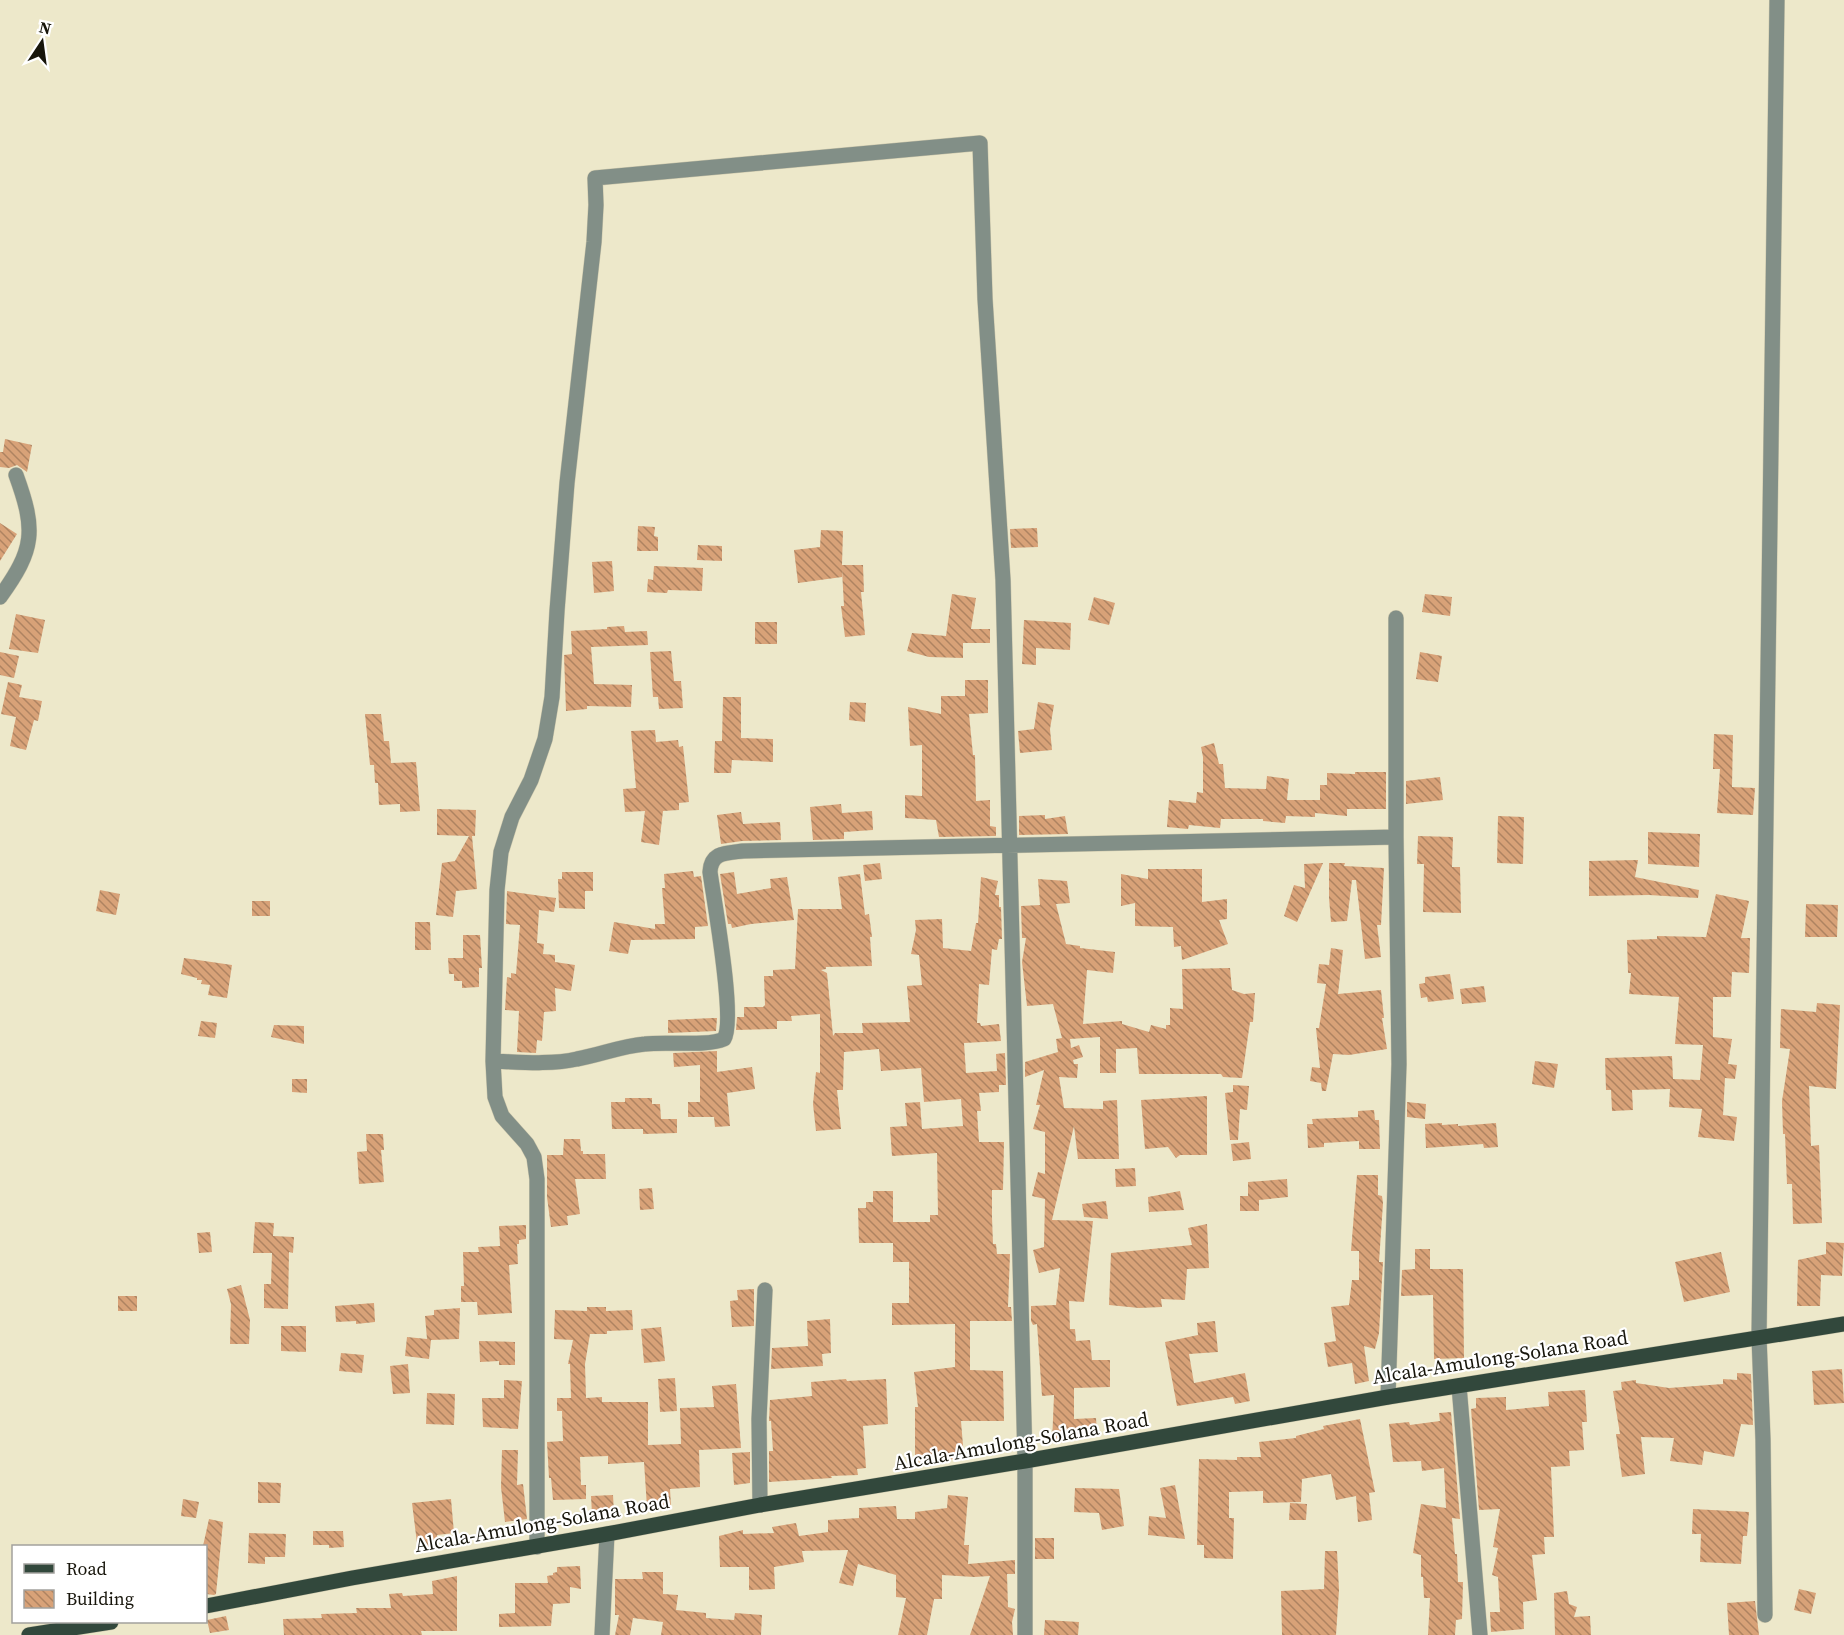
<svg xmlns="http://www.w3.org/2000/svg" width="1844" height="1635" font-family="'Source Serif 4',serif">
  <defs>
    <pattern id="building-back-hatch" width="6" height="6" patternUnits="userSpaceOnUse" patternTransform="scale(1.5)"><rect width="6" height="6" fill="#d8a278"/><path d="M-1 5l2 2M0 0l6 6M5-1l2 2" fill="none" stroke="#ae8361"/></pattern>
  </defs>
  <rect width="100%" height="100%" fill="#ede8ca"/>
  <!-- building -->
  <path fill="url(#building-back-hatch)" d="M5,439L32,445L27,472L17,465L9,468L0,467V452H3Z
    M0,523L17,534L0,561Z
    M638,526L655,527L654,536L658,537V551H637Z
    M1037,528L1038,547L1011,548L1010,529Z
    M821,530L843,531L842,565H863L864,592H861L865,635L845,637L841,606H844L842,570V577L798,583L794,550L820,547Z
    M698,545L722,546V561L697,560Z
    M612,561L614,591L594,593L592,562Z
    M654,566L703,568L702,591L668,590L667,593L647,592L648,579L653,580Z
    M952,594L976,598L971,629H990V643H963V658L929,657L907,651L912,633L946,636Z
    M1425,594L1452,597L1450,616L1422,612Z
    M1094,597L1115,603L1109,625L1088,620Z
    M16,614L45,620L38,653L9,649Z
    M1024,620L1071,623L1070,650L1036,648V665L1022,664Z
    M755,622H777V644H755Z
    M624,626L625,632L647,631L648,645L591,647L594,684L632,685L631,707L587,706V709L566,711L564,655L572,654L571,631L607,629V627Z
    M671,651L674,681H681L683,708L659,709L658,697H653L650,652Z
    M0,652L19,656L14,678L0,675Z
    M1420,652L1442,656L1438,682L1416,679Z
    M965,680H988V713L969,714L973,755H975L976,801L990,800V826L996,827V836L939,837L936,820L905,818V795L922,796V745L910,746L908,707L941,714V696H965Z
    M8,682L22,685L19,697L42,701L38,721L34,720L26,750L10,746L16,717L1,714Z
    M723,697H741V738L773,739V762L732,760L731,773H714L715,741H722Z
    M850,702L866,703L865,722L849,720Z
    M1038,702L1054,705L1050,729L1052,750L1020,753L1018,731L1034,729Z
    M365,714H381L384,741H389L391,763L416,762L420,811L400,812V804L379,805L378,783H375L374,765H370Z
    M655,730L656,742L678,740L679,747L683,746L689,802L679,803V810L663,811L659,845L641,842L645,811L625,812L623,789L636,788L631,731Z
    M1714,734L1733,735L1732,787L1755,788L1753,815L1717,813L1720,769H1713Z
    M1214,743L1219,764H1223L1225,788L1266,789L1267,776L1289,779L1287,800H1320V785H1327V773L1355,774V772H1386V809H1347V816L1315,813V817L1286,816L1285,823L1263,821V819H1221L1220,828L1189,825L1188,829L1167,827L1169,800L1196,803L1197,792L1203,793V757L1201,747Z
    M1440,777L1443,800L1406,804V781Z
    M841,804L842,813L872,811L873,830L844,832V839L813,840L810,807Z
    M437,809L476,810L475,836H472L477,889L456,891L453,917L436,915L442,863L455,861L469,836L437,835Z
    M741,812L743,824L780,822L781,840L742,841L721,844L717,815Z
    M1045,815V819L1065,816L1068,834L1019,835V816Z
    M1498,816L1524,817L1523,864L1497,863Z
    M1648,832L1700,834L1699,867L1648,864Z
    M1418,836L1453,837L1452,867H1460L1461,913L1423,912L1424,864H1417Z
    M1638,860L1635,877L1699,890L1698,898L1649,895L1589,896V861Z
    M880,863L882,879L865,881L863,865Z
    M1323,863L1297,922L1284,916L1294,885L1305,888L1304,864Z
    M1329,863H1345L1344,866L1384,868L1381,925H1377L1381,957L1365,959L1356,880H1352L1347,921L1331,922L1329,898Z
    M1148,869H1202V902L1227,899V919L1219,920L1228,944L1182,960L1181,946L1174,947L1173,927L1135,926V903L1121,906V874L1148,879Z
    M693,871L694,877L701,876L708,926L695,927V939L631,940L628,954L609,951L614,922L655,929V924H665L662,888H665L664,874Z
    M562,872H593V891H585V909L559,908L558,879H562Z
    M734,872L737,894L771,888L770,879L787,877L794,920L751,924L732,928L731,924H728L720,874Z
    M860,874L865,915L869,914L872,937H870L872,966L826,967V969L821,970L827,973L833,1036L835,1033H863L862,1023L910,1022L907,986L922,985L919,955L911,954L916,930L915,920L942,919L943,948L971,951L976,923H978L981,877L998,881L995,895H999V907H1001L1002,939H999L997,950L992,949L989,985L979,984L977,1023H980L981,1026L999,1024L1001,1041L964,1043L966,1073L997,1071L996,1054L1005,1053L1006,1085H999V1092L979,1093L981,1111H977L979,1142H1004L1003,1190H992V1217L993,1244H996L997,1254H1010L1008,1307H1011L1012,1321H970V1370L1003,1371L1004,1421H961L964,1458L919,1463L918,1458L915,1459V1407H918L914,1372L955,1367V1324L892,1325V1303H909V1262H893V1243H859L858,1208H866V1202H873V1191H893V1222H930V1215H938L937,1153L892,1156L890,1127L907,1126L905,1103L920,1102L922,1129L963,1126L961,1099L924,1102L921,1068L881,1071L879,1049L844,1052L843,1090H837L841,1129L816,1131L813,1104L816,1072L820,1073V1014L791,1016L792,1021H777V1029L736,1030L737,1017H744V1007H763L765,1005L764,976H773V970L795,969L798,909H842L838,877Z
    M1038,879L1067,881L1070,903L1056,904L1066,944L1080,946V948L1115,952L1113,973L1087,970L1083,1024L1122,1021V1024L1149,1032L1151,1025L1166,1029V1025H1170V1008L1183,1009L1182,969L1230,968L1232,990L1244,994L1255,993L1253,1022H1250L1242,1078L1223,1077L1221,1074H1139L1137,1048L1116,1049V1073H1100V1037L1070,1039L1071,1048L1079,1045L1083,1057L1073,1060L1074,1064H1078L1077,1078L1059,1077L1064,1108L1103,1109V1101L1117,1100L1119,1159H1078L1074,1126L1052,1220L1093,1221L1084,1302L1069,1301L1070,1329H1075L1076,1341L1090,1340L1092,1360H1110V1387L1074,1388V1419L1096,1418L1097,1433L1066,1435V1442L1052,1443L1054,1395L1042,1396L1037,1324L1033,1325L1031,1321V1306L1056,1305L1060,1268L1039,1273L1033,1250L1044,1247L1045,1199L1032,1196L1038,1172L1045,1174V1132L1033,1129L1040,1105H1036L1044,1070L1025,1077V1062L1058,1052L1056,1039L1062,1038L1053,1004L1027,1006L1022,962L1026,938H1022L1021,906L1040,905Z
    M100,890L120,894L116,915L96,911Z
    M507,891L556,898L554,912L539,910L537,943L544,944L543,954L555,955V962L575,965L571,991L555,988L556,1011L544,1012L542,1041L537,1040L536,1053L517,1052L519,1011L505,1010L507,977L511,978V973L516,974L520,925L506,924Z
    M1716,894L1749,901L1741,938H1750L1749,973L1732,972L1731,997H1713V1037L1732,1039L1728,1064L1737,1065L1735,1079L1725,1078L1723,1115L1737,1117L1734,1141L1698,1137L1702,1109L1669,1107L1670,1089L1632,1090L1633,1110L1612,1111L1611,1090H1606L1605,1058L1672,1056L1673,1079L1700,1080L1703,1045L1675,1044L1679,997L1629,994L1631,973H1628L1627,940L1657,939V936L1706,937Z
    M252,901H270V916H252Z
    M1806,904L1838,905L1837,937H1805Z
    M415,922H430L431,950H415Z
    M463,935H480L482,968H479V987L462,988V981H454V974H449L448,958H463Z
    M1331,948L1343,950L1338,994L1381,990L1384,1018H1382L1387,1049L1349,1055L1333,1054L1326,1091H1322L1321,1083L1310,1081L1312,1067L1320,1068L1316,1028H1319L1326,984L1317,983L1319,964L1329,965Z
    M184,958L232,965L227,998L208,995L210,985L201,984L202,980H197V978L181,974Z
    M1450,974L1454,999L1428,1002L1427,997L1421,998L1419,984L1425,983V977Z
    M1484,986L1486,1002L1462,1004L1460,989Z
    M1817,1003L1840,1005L1836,1089L1809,1086L1811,1146L1819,1145L1822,1223L1793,1224L1792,1184H1787L1785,1134H1783L1782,1101L1790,1049L1780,1048L1781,1009L1816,1012Z
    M713,1018H717L716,1031L668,1033V1020Z
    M201,1021L217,1023L215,1038L198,1036Z
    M274,1025L304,1026V1044L271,1037Z
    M717,1051V1072L752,1067L755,1089L727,1093L730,1126L715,1127L714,1117H688V1102H700V1065L674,1067L673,1053Z
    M1535,1061L1558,1064L1554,1088L1532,1084Z
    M292,1079H307V1093L292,1092Z
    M1233,1085L1249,1086L1247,1110L1240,1109L1238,1140H1230L1225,1093L1233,1092Z
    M1207,1096V1155H1180L1176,1158L1168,1147L1145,1149L1141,1100Z
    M625,1098H652V1104H660L661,1119H677V1133L643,1134V1129H612L611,1102H625Z
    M1407,1102L1426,1104L1425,1119L1407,1117Z
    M1374,1110L1375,1120H1379L1380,1149H1359V1141L1324,1143V1147L1308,1148L1307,1124H1313L1312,1119L1358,1117V1111Z
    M1442,1123V1125L1458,1124V1126L1496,1123L1498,1147L1484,1148L1483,1144L1426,1148L1425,1124Z
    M366,1134H383L384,1150H381L384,1182L359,1184L357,1152L367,1151Z
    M564,1139H580L581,1151H583V1154H605L606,1179H575L580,1214L567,1216L568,1225L551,1227L547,1197V1155H563Z
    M1249,1142L1251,1159L1233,1161L1231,1144Z
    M1135,1168L1136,1186L1116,1187L1115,1169Z
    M1357,1175H1378V1195L1382,1196L1383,1203L1379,1262H1383L1379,1333L1375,1349L1364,1346L1369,1381L1355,1384L1352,1363L1328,1367L1324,1343L1336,1341L1331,1307L1349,1305L1352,1280H1359V1251H1351Z
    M1287,1179L1288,1197L1259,1200V1211H1240V1196H1248V1182Z
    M652,1188L654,1209L640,1210L639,1189Z
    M1180,1191L1184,1210L1149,1212L1148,1197Z
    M1106,1201L1108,1219L1084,1217L1082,1204Z
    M255,1222L274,1223L273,1236L294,1237L293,1253L289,1252L288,1309L264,1308V1284H271L272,1253H253Z
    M1207,1224L1209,1268L1187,1269L1185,1300L1161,1299L1162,1307L1139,1308L1109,1305L1111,1253L1192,1245L1188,1228Z
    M526,1225V1239L519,1240V1244H517L518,1264L509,1265L512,1313L478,1315L477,1302H461V1286H464L463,1252H479L478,1247L500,1246L499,1226Z
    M210,1232L212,1252L199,1253L197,1233Z
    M1826,1242L1844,1243L1842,1276L1821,1275L1820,1306H1797L1798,1260L1826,1254Z
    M1415,1249H1430V1269H1463L1464,1358L1434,1359L1433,1295L1401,1296L1402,1270L1415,1269Z
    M1721,1252L1730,1292L1684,1302L1675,1262Z
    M241,1285L250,1320L249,1344H230L231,1304L227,1289Z
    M754,1289V1326L732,1327L730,1301L738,1300L737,1290Z
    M118,1296H137V1311H118Z
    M374,1303L375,1322L356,1324V1321L336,1322L335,1306Z
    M587,1307H606V1311L632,1310L633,1330L607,1331V1334H590L585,1364L586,1398L602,1397V1402H648V1445L681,1444L680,1408L714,1407L712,1386L736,1384L741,1448L699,1450L700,1487L670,1489L671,1506L647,1507L644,1462L608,1464V1456L580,1457L581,1485H586V1499L553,1500L551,1478H549L547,1442L563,1441L562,1411H557V1398H571L570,1364H568L573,1340L554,1339L555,1310L587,1311Z
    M460,1308L459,1339L431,1340L429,1359L405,1356L407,1337L427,1339L425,1316L434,1315V1310Z
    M830,1319L831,1353L822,1354L823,1366L771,1369L772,1348L808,1346L807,1321Z
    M1215,1321L1218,1352L1189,1354L1194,1383L1245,1373L1250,1401L1235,1404L1233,1397L1177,1406L1165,1342L1198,1335L1197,1323Z
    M281,1326H306V1352L281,1351Z
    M661,1327L665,1361L644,1363L641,1329Z
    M479,1341L515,1342V1365H499V1361L480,1362Z
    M341,1353L364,1355L362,1373L339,1371Z
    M408,1364L410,1393L393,1394L390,1366Z
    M1842,1369L1844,1403L1814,1405L1812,1371Z
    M1737,1373L1751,1374L1753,1425L1741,1424L1734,1457L1704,1451L1702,1465L1670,1461L1674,1438L1641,1437L1645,1474L1622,1477L1616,1434H1620L1613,1391L1622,1390L1621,1382L1636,1380V1383L1669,1388L1723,1384V1379L1737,1380Z
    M675,1378L677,1411L660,1412L658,1379Z
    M846,1379L847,1381L886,1379L888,1424L863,1426L866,1468L857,1469L858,1475L831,1476L832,1478L769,1482V1451H773L771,1421H769L770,1400L812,1396L811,1382Z
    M504,1380L522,1381L518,1429L483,1427L482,1398H504Z
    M1585,1390L1587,1422H1582L1584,1450L1569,1451L1570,1466L1551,1467L1554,1537H1544L1545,1554L1532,1555L1537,1600L1523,1602L1524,1629L1491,1632L1490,1612H1500L1498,1577L1492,1575L1498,1548L1493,1547L1500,1509L1479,1510L1471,1409L1476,1408V1398L1506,1397V1410L1549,1406L1548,1392Z
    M427,1393L455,1394L454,1425L426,1424Z
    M1451,1412L1460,1519L1452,1518L1455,1554H1457L1458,1582H1463L1462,1619L1456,1620L1455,1635H1428L1430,1598H1424L1423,1577H1421V1555L1413,1553L1421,1504L1446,1508L1444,1468L1422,1471L1421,1461L1393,1462L1389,1424L1409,1422L1410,1425L1440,1421L1439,1413Z
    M1360,1419L1375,1492L1369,1493L1372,1520L1358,1522L1356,1496L1336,1500L1331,1474L1302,1479L1301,1502L1263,1503V1491L1229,1492V1518H1234L1233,1559L1204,1558V1545H1197L1199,1459L1237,1460V1457H1261L1259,1442L1296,1438V1436L1324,1429L1323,1426Z
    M502,1450H518L517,1485L523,1484L527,1519L505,1522L501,1487Z
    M750,1452V1483L734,1485L732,1453Z
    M258,1482L281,1483L280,1503H258Z
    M1175,1485L1185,1539L1148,1535L1149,1516L1166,1518L1160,1488Z
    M1075,1488L1119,1489L1124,1526L1102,1530L1099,1513L1074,1512Z
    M613,1495L614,1513L592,1514L591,1496Z
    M948,1495L968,1497L964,1545H969L968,1564L1015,1560V1574H1007L1008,1607L1015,1609L1012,1622L1013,1635H970L990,1576L974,1577L942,1575V1599H934L927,1635H898L906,1598L896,1597V1575L858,1564L853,1586L839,1583L848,1550L802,1551L804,1562L774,1567L775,1589L749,1590V1567H720L719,1536L743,1530V1534L774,1533L772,1527L796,1523L799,1536L828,1532V1520L859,1518V1508L896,1506L897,1519H915V1512L947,1508Z
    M183,1499L199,1502L196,1518L181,1516Z
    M451,1499L454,1533L437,1535L439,1549L418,1551L412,1503Z
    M1290,1503L1307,1504L1306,1520H1289Z
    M1693,1509L1749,1512L1747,1536H1743L1741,1564L1700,1562L1701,1534H1692Z
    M209,1519L223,1522L216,1594L214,1595L206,1594V1546H203Z
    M313,1531H343L344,1547L329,1548V1545H313Z
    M249,1533L286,1534L285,1557H265V1564L248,1563Z
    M1035,1538H1054V1559H1035Z
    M1325,1551H1337L1339,1590L1336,1635H1282L1281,1591L1324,1589Z
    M580,1566L581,1589L570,1587V1603L553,1604L551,1626L499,1627V1614L515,1613V1583H548L547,1576L553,1575V1573L557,1572V1567Z
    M642,1572H663V1594L678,1595L676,1610L706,1613V1618L734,1620L735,1613L762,1615L761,1635H661L663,1622L633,1618L630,1635H615L619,1615H615V1579H643Z
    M457,1576V1631H421L422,1635H284L283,1619L322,1618L321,1614L357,1613L356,1608H391L389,1594L402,1593L403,1596L433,1594L432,1581Z
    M1799,1589L1816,1593L1811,1614L1794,1610Z
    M1567,1591L1569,1604L1577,1607L1574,1617L1590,1616L1591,1635H1555L1554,1593Z
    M1755,1601L1759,1635H1729L1727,1603Z
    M226,1616L229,1630L210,1633L207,1620Z
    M1045,1620L1079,1622L1078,1635H1044Z"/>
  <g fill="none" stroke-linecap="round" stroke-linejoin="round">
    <!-- minor casing -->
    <g stroke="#cbc6ab" stroke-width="16">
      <path id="minor" d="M0,597C35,549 36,530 16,475
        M1396,837V618
        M493,1061C520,1062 550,1065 577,1059C600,1055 621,1046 645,1044C667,1041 706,1047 724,1039C736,1020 714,901 710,872C711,852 726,853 743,851L1396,837L1399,1064L1388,1397
        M1459,1386L1480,1635
        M760,1505L759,1419L765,1290
        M537,1547V1179L534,1157L527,1144L502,1116L495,1097L493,1061L497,890L501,852L512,817L531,780L545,739L552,697L557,611L567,483L594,242L596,205L595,178L980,143L985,299L1003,580L1025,1461V1635
        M1765,1615L1763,1440L1759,1337L1777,0
        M602,1635L607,1534"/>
    </g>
    <!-- major casing -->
    <g stroke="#cbc6ab" stroke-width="16">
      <path id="major" d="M206,1606L352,1578L607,1534L760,1505L1025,1461L1388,1397L1844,1324
        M29,1635L111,1622"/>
    </g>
    <!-- minor -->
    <use href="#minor" stroke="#828f87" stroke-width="15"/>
    <!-- major -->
    <use href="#major" stroke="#32483c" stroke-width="15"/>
  </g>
  <g text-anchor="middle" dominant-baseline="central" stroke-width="4.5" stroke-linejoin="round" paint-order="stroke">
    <!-- street labels -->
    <g font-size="20" fill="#17150b" stroke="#fff">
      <text transform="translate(1500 1357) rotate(-9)">Alcala-Amulong-Solana Road</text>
      <text transform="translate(1021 1441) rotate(-10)">Alcala-Amulong-Solana Road</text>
      <text transform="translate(542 1523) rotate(-10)">Alcala-Amulong-Solana Road</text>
    </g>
  </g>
  <!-- legend -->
  <rect x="12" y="1545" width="195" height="78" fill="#ffffff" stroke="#a2a19d" stroke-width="1.5"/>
  <rect x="24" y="1564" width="30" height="9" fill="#32483c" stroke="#a2a19d" stroke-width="1.5"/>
  <text x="66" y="1575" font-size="18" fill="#17150b">Road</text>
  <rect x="24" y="1590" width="30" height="18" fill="url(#building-back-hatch)" stroke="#a2a19d" stroke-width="1.5"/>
  <text x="66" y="1605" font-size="18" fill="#17150b">Building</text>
  <!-- north arrow -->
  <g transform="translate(42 42) rotate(13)" stroke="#ffffff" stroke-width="4.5" paint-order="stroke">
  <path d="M0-4.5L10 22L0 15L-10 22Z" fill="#17150b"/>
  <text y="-9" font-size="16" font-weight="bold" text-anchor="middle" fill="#17150b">N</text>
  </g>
</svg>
